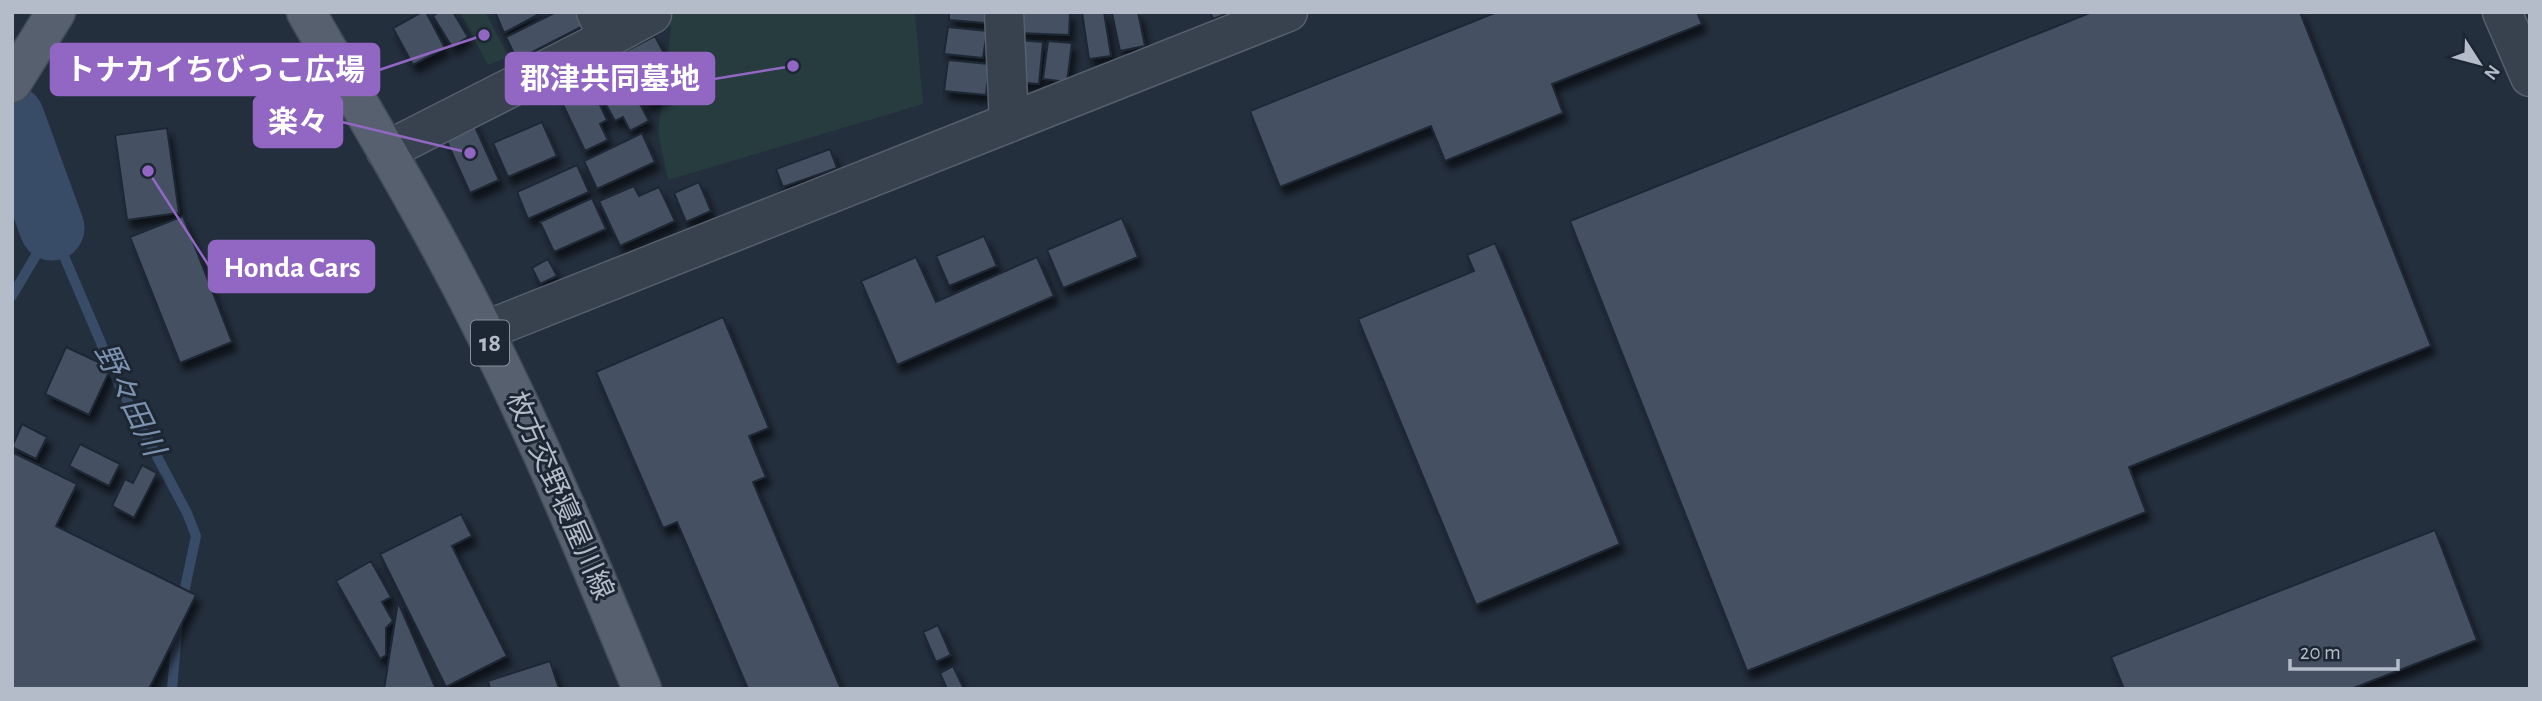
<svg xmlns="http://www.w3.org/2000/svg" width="2542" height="701" font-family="'Alegreya Sans','Noto Sans JP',sans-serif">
  <defs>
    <filter id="shadow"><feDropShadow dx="4.5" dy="8" stdDeviation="3.5" flood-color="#0009"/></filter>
  </defs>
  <rect width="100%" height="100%" fill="#242f3e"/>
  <!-- green -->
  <path fill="#263c3f" d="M460,12H485L509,57L488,65Z
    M664,12H915L923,104L668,180L658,132L671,29Z"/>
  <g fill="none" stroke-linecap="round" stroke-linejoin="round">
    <!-- stream -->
    <path stroke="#394c67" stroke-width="10" d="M52,228L119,385L187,513L196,536L182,602
      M12,296L52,228
      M172,689L178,621"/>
    <!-- river -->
    <path stroke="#394c67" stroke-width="65" d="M12,118L52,228"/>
  </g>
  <!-- building -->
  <path fill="#455162" stroke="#1f2835" stroke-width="2" filter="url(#shadow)" d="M422,12H426L445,48L413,65L393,28Z
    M439,12H453L468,37L452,47L433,16Z
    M495,12H543L504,33Z
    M556,12H583L589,23L517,60L506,37Z
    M949,12H988L986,23L949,20Z
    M1020,12H1070L1069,35L1019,33Z
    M1082,12H1104L1111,56L1089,59Z
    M1138,12L1145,46L1120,51L1112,13Z
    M1210,12H1231L1213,19Z
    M1497,12H1697L1702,24L1552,84L1563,113L1445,161L1431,126L1280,187L1250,111Z
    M2092,12H2300L2431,346L2129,467L2146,512L1747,671L1570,221Z
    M948,27L987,31L983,58L944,54Z
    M655,36L671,67L656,75L666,95L647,105L620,54Z
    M1018,40L1043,42L1039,84L1014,82Z
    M1048,41L1072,43L1067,82L1043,79Z
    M948,60L989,64L986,95L944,91Z
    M603,69L609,80L623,72L649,121L630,131L623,117L615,121L590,75Z
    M576,88L580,98L594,92L607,120L600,124L608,140L585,151L559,96Z
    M472,120L499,180L470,193L443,133Z
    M542,122L557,156L508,177L493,143Z
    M167,128L179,213L127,220L115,135Z
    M642,133L655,162L597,189L584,161Z
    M830,149L837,168L783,187L776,169Z
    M577,165L589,192L528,219L517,192Z
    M699,182L711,211L686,222L674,193Z
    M634,186L639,196L659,187L675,221L620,246L599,201Z
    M592,198L606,229L554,252L540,222Z
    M183,216L232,342L180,363L130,237Z
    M1122,218L1138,257L1063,288L1047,250Z
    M984,236L997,266L949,286L936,256Z
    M1495,243L1620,544L1476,605L1358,319L1474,271L1467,255Z
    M916,257L936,302L1037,257L1054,296L897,365L861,281Z
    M548,259L557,276L540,284L532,268Z
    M723,317L769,428L749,436L766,477L753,482L841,689H748L677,522L663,528L596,372Z
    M66,347L111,368L89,415L45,394Z
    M22,424L47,437L36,459L12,447Z
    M80,444L120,464L109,486L69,466Z
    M12,452L77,484L56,526L196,595L149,689H12Z
    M142,465L157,473L134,518L112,506L125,479L133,483Z
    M461,514L472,536L452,546L507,656L446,687L380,554Z
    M2435,530L2477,640L2351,689H2124L2111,657Z
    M371,561L391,597L382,602L393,621L386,628V655L380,659L336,581Z
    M398,602L436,689H384Z
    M938,625L951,655L936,662L923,632Z
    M550,661L559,689H490L488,681Z
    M953,666L964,689H947L940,673Z"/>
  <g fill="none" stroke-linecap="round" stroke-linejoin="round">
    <!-- minor casing -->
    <g stroke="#565f6c" stroke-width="41">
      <path id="minor" d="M1004,12L1009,123
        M2502,12L2530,77
        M608,38L652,14
        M386,151L608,38L596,12
        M484,331L1288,12"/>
    </g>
    <!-- major casing -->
    <g stroke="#414a57" stroke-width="41">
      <path id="major" d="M306,12C367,118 430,222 484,331C543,448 592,568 642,689
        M12,83L56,12"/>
    </g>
    <!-- minor -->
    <use href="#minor" stroke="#38414e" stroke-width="38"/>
    <!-- major -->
    <use href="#major" stroke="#56606e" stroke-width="38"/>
  </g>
  <g text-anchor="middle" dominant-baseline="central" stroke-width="6" stroke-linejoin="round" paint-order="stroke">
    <!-- shield labels -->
    <rect fill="#1d2633" stroke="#878f9c" stroke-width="2" x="471" y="320.5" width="38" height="45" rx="5"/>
    <g font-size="26" font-weight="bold" fill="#b4bcc9">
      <text x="490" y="343">18</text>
    </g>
    <!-- street labels -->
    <g font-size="28" fill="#b4bcc9" stroke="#1d2633">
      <text transform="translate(559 496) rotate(66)">枚方交野寝屋川線</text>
    </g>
    <!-- water labels -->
    <g font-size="30" font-style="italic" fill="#7c92b1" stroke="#1d2633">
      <text transform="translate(129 400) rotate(64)">野々田川</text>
    </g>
  </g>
  <!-- callouts -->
  <path fill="none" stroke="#9266c3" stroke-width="2.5" d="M484 35L379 70M793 66L714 79M470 153L342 122M148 171L209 266"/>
  <g fill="#9266c3" stroke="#1d2633" stroke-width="2.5">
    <circle cx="484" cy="35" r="7"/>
    <circle cx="793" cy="66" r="7"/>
    <circle cx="470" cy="153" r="7"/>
    <circle cx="148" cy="171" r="7"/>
  </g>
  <g fill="#9266c3" stroke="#9266c3" stroke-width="2.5">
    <rect x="51" y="44" width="328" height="51" rx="7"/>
    <rect x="506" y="53" width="208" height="51" rx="7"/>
    <rect x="254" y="96" width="88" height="51" rx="7"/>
    <rect x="209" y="241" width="165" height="51" rx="7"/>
  </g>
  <g font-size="30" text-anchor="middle" font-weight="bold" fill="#fff">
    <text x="215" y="80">トナカイちびっこ広場</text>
    <text x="610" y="89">郡津共同墓地</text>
    <text x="298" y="132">楽々</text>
    <text x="292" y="277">Honda Cars</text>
  </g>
  <!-- border -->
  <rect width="2542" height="701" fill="none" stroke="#b4bcc9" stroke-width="28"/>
  <!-- north arrow -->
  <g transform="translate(2479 63) rotate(126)" stroke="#1d2633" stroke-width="5" paint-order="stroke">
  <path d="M0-5L12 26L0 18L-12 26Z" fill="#b4bcc9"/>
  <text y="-10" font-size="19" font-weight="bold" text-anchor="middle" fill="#b4bcc9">N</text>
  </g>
  <!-- scale -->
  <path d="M2290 659v10h108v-10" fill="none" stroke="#b4bcc9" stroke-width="3.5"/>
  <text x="2300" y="659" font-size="21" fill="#b4bcc9" stroke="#1d2633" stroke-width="5" paint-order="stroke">20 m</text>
</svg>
